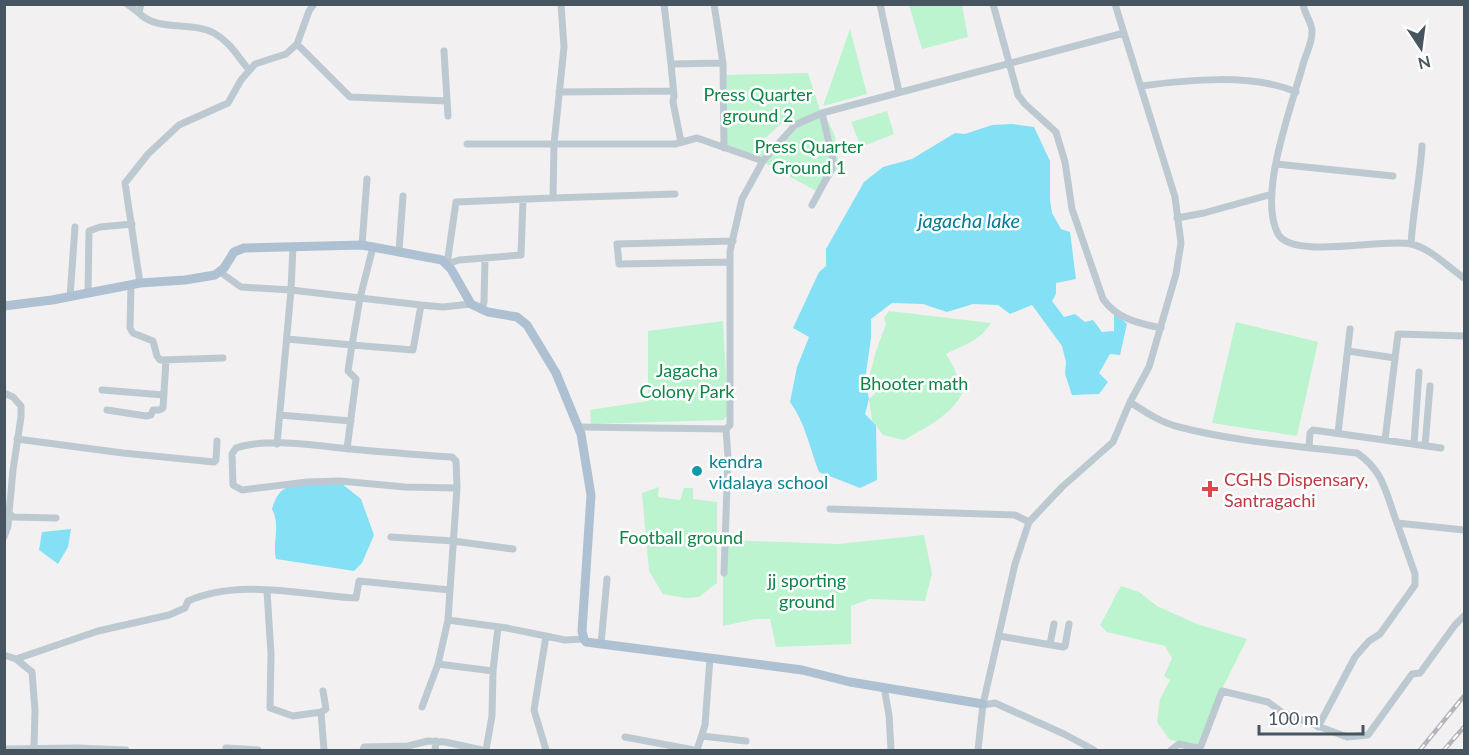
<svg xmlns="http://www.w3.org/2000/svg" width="1469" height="755" font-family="Lato,sans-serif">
  <rect width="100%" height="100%" fill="#f3f0f1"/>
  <!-- green -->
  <path fill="#bcf4d0" d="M909,5H962L968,37L922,49Z
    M850,29L867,94L823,106Z
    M808,73L820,110L788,126L781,124L763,140L766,152L762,157L727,145V75Z
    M887,111L894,134L861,147L851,122Z
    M825,115L835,136L839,167L820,193L765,163L798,127Z
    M889,311L991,323C981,340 964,345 946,354L954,368L963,392C951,416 926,427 904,440L883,435L872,420L869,399L875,394L873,387L868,381L876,351L886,324L884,318Z
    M723,321L728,415L723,420L591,424L590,410L648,401V331Z
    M1236,322L1318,342L1297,436L1212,423Z
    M659,487L658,497L680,500L684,488H693V499L717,502V583L699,597L685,598L663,594L649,571L642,493Z
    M924,535L932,574L925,601L870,599L851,606V644L776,647L770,619H755L723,626V540L838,544Z
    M1121,586L1139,592L1157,606L1197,624L1247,639L1215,703L1199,748L1169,739L1157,722L1160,699L1170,680L1164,676L1172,658L1165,646L1107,632L1100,625C1108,612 1113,599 1121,586Z"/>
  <!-- water -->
  <path fill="#84e0f5" d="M1012,124L1034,127L1050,161V200L1052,213L1061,229L1070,232L1076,279L1056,283V294L1052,301L1064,317L1075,314L1085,322L1093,320L1102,332L1114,331V312L1127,324L1120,355L1110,354L1099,373L1108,382L1099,394L1072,395L1065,374L1066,362L1062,346L1032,305L1010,314L998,305L973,304L947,312L923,304L892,303L871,319V338L865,380L869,399L865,414L876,425L877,480L860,488L819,472C810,449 805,422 790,402L797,367L809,337L793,328L819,272L826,266V249L864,182L883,167L912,159L955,133L965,134L992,125Z
    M309,483H341L361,499L374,535L362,563L354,571L276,559C272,540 281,527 272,509C279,485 288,487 309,483Z
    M71,529L68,547L58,564L39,550L42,532Z"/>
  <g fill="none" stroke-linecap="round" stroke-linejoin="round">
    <!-- minor -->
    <path stroke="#bdc9d1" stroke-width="7" d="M127,4L139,13
      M141,4L139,13C157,32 191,21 214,33C230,42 238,57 249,70
      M664,4L671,64L723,63L724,148
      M714,4L723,63
      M880,4L899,92
      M993,4L1018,95L1025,104L1056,132L1065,162L1072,209L1103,299C1117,319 1138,323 1161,328
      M1115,4L1175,197L1181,243L1176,274L1149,367L1130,402C1145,412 1162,423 1179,427C1237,442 1298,446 1357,453C1384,471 1386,494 1397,523L1464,530
      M1303,4C1304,13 1311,21 1312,30C1313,40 1307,52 1304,61C1293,103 1257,194 1278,234C1293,260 1383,238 1411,244C1430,248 1448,267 1464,278
      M297,44L350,97L447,101
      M444,51L448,116
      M671,64L674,96L673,102L681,142
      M1141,86C1186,80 1253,73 1296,92
      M559,92L672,91
      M467,144H675L697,138L763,161
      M1276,164L1393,176
      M553,198L675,194
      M523,200L521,255L459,260L447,264L456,202L553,198L554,144L564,47L561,4
      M812,205L832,168L833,160L822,113
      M1177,218L1204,213L1272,194
      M1411,244C1413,211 1420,179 1422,146
      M362,245L367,179
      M399,251L403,196
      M730,262L619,264L617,244L733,241
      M220,272L241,287L291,290L360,298L373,247
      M140,283L125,183L148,154L179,125L228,103L241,80L255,64L286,54L297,44L309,11L314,4
      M131,285L130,328L133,333L153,341L157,356L160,360L223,358
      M88,293L89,231L100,227L132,224
      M70,297L75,227
      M360,298L421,305L413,350L352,345Z
      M421,305L443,307L471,304
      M482,310L484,302L485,258
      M287,339L352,345L348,371L356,379L347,449
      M1348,351L1395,358
      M102,390L164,395
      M4,393L13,397L21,406V417L13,470L9,513L13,517L56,518
      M107,410L146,416L151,415L153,410H159L163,408L166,360
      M280,415L351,421
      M578,427L726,429L730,425V251L742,199L763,161L795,125L822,113L1124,33
      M1338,433L1350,329
      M17,439L123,453L214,462L216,460L217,441
      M1385,440L1398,334L1464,336
      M277,444L291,290L293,246
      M1414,444L1419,372
      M1425,446L1430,386
      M1309,447L1310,433L1313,430L1441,448
      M830,509L1015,515L1029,522
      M4,537L8,526L9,513
      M391,537L453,541L513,549
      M724,573L728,457L726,429
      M267,591L271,654L270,708L293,716L321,712L324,750
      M448,620L457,488L456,461L452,457C418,455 384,452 351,449C318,446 267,437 236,448L232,454L233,485L242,490L307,482L340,481L405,487L457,488
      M498,627L493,671L438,664L448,620L507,628L565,640L584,639
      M546,636L534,710L546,750
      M999,636L1063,647L1065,646L1069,624
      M601,644L607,579
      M1050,644L1054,624
      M4,655L16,659L32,672L35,710L34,749
      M16,659L98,631L169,615L185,608L188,601C239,578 302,595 356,598L359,581L450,590
      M884,687L889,715L891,750
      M983,705L995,703L1064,734L1094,750
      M422,707L438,664
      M321,712L326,709L323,691
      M1318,727L1355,657L1369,641L1380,634L1415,585V574L1397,523
      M702,736L746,741
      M625,737L694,750
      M226,748L258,750
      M4,749L76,748L126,750
      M363,750L364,747L408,746L428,741L445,742L482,750
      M435,750L436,741
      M486,750L492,716L493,671
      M697,750L705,725L710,658
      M978,750L983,704L1015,564L1029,522L1062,487L1113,442L1130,402
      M1171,750L1179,744L1197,748L1201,746L1222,691L1268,702L1283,713L1347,737L1368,735L1412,674L1420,673L1455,625L1464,616"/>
    <!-- major -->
    <path stroke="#aec1d2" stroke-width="9" d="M4,306L52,300L140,283L185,280L215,275L224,268L234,252L244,248L362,245L442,260L451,269L471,304L488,312L517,317L527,325L556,373L581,434L591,495L582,631L584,639L586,642L802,670L850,682L983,704"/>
    <!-- rail casing -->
    <g stroke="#b2b6bc" stroke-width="4.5">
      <path id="rail" d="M1420,750L1464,696
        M1444,750L1464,727"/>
    </g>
    <!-- rail -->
    <use href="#rail" stroke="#fff" stroke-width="2" stroke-dasharray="7" stroke-linecap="butt"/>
  </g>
  <!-- markers -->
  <circle fill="#0f9aa8" stroke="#fff" stroke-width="2" cx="697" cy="471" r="6"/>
  <path fill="#e0444e" stroke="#fff" stroke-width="2" d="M1207 480h6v6h6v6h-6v6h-6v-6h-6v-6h6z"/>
  <g text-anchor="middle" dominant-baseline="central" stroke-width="5" stroke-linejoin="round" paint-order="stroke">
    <!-- park labels -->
    <g font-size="18" fill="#0e8546" stroke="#fff">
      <text x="758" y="94">Press Quarter<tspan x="758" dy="21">ground 2</tspan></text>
      <text x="809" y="146">Press Quarter<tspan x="809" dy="21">Ground 1</tspan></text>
      <text x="687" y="370">Jagacha<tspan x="687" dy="21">Colony Park</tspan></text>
      <text x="914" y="383">Bhooter math</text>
      <text x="681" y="537">Football ground</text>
      <text x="807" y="580">jj sporting<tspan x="807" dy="21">ground</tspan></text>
    </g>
    <!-- culture labels -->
    <g font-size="18" fill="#0d838f" stroke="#fff" text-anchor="start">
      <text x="709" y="461">kendra<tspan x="709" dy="21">vidalaya school</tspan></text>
    </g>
    <!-- health labels -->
    <g font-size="18" fill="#be3a42" stroke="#fff" text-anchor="start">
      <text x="1224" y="479">CGHS Dispensary,<tspan x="1224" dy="21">Santragachi</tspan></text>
    </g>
    <!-- water labels -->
    <g font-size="20" font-style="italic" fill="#037c98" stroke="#fff">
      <text x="969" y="220">jagacha lake</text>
    </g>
  </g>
  <!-- border -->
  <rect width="1469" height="755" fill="none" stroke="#465560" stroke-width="12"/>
  <!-- north arrow -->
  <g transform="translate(1421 48) rotate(167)" stroke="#ffffff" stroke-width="4.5" paint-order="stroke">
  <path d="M0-4.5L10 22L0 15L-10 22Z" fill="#465560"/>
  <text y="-9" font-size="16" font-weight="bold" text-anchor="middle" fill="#465560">N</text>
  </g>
  <!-- scale -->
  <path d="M1259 725v9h104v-9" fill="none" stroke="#465560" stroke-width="3"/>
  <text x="1268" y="725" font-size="18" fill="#465560" stroke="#ffffff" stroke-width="4.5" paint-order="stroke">100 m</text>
</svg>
